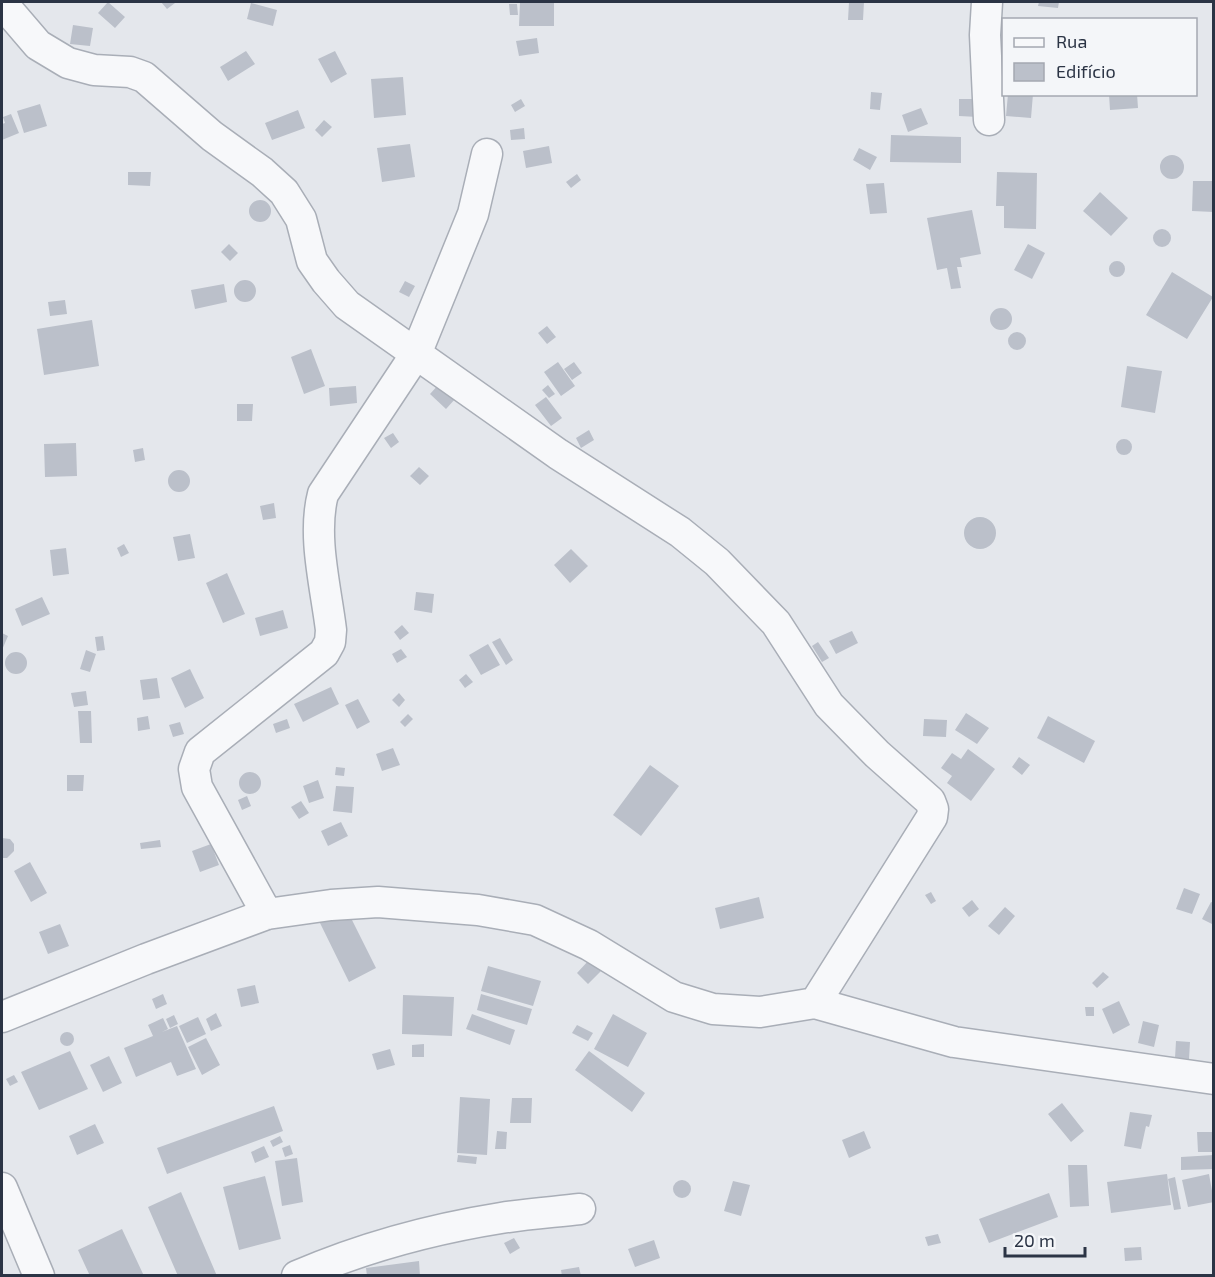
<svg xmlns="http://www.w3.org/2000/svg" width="1215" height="1277" font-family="'Exo 2',sans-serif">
  <rect width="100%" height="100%" fill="#e4e7ec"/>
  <!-- building -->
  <path fill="#bbc0ca" d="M108,2L125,17L115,28L98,13Z
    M161,2H174L175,3L167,9Z
    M520,2H554V26H519Z
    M849,2H864L863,20H848Z
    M1039,2H1059L1058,8L1038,6Z
    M251,3L277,10L273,26L247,19Z
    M509,4H517L518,15H510Z
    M73,25L93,28L90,46L70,44Z
    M537,38L539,53L519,56L516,41Z
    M246,51L255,64L228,81L220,67Z
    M335,51L347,74L331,83L318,59Z
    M403,77L406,115L374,118L371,79Z
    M871,92L882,93L880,110L870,109Z
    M1008,94H1033L1031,118L1006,116Z
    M1109,94H1137L1138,108L1110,110Z
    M521,99L525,106L515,112L511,105Z
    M959,99H979L978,117L959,116Z
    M40,104L47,126L24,133L17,111Z
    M921,108L928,124L908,132L902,115Z
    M298,110L305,128L272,140L265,123Z
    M11,114L19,133L2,140V124L5,123L3,117Z
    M324,120L332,127L322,137L315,130Z
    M524,128L525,139L511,140L510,130Z
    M891,135L961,137V163L890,162Z
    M410,144L415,177L382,182L377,148Z
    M549,146L552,163L526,168L523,151Z
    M859,148L877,157L870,170L853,160Z
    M1160 167a12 12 0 1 1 24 0a12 12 0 1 1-24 0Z
    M128,172H151L150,186L128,185Z
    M997,172L1037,173L1036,229L1004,228V206H996Z
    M577,174L581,180L571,188L566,182Z
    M1193,181H1214V212L1192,211Z
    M884,183L887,213L870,214L866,184Z
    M1100,192L1128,218L1111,236L1083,211Z
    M249 211a11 11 0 1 1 22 0a11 11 0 1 1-22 0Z
    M972,210L981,254L960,258L962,267H957L961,288L951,289L947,268L937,270L927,218Z
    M1153 238a9 9 0 1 1 18 0a9 9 0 1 1-18 0Z
    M229,244L238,253L230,261L221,252Z
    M1028,244L1045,253L1032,279L1014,270Z
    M1109 269a8 8 0 1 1 16 0a8 8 0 1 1-16 0Z
    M1172,272L1213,297L1187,339L1146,315Z
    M234 291a11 11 0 1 1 22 0a11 11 0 1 1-22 0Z
    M405,281L415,286L409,297L399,292Z
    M224,284L227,302L195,309L191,290Z
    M65,300L67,314L50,316L48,302Z
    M990 319a11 11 0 1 1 22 0a11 11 0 1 1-22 0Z
    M92,320L99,366L44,375L37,329Z
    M547,326L556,337L547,344L538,333Z
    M1008 341a9 9 0 1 1 18 0a9 9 0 1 1-18 0Z
    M311,349L325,386L304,394L291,357Z
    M558,362L575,386L561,396L544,372Z
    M574,362L582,373L572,380L564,369Z
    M1127,366L1162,371L1155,413L1121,407Z
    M440,383L456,398L446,409L430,394Z
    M548,385L555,394L549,398L542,390Z
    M356,386L357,403L330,406L329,388Z
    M546,397L562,418L551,426L535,405Z
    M237,404H253L252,421H237Z
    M589,430L594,440L581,448L576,438Z
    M393,433L399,442L391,448L384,438Z
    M1116 447a8 8 0 1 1 16 0a8 8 0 1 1-16 0Z
    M76,443L77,476L45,477L44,444Z
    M143,448L145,460L135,462L133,450Z
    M419,467L429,476L420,485L410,476Z
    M168 481a11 11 0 1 1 22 0a11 11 0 1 1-22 0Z
    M274,503L276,518L263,520L260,506Z
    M964 533a16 16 0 1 1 32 0a16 16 0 1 1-32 0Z
    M190,534L195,558L178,561L173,537Z
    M124,544L129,553L121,557L117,548Z
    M66,548L69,574L53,576L50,550Z
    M571,549L588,566L570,583L554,565Z
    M227,573L245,614L223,623L206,583Z
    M416,592L434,594L432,613L414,610Z
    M42,597L50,614L22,626L15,609Z
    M283,610L288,628L260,636L255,618Z
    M402,625L409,633L400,640L394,632Z
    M852,631L858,643L836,654L829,641Z
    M2,633L8,636L2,650Z
    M103,636L105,650L97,651L95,637Z
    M500,638L513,660L506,665L492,642Z
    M818,642L829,658L822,662L812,646Z
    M488,644L500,665L481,675L469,655Z
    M401,649L407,657L397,663L392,654Z
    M86,650L96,654L90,672L80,669Z
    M5 663a11 11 0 1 1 22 0a11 11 0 1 1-22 0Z
    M190,669L204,698L185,708L171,678Z
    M466,674L473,682L465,688L459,680Z
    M157,678L160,698L143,700L140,680Z
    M331,687L339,704L303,722L294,704Z
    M86,691L88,705L74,707L71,693Z
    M399,693L405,700L399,707L392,700Z
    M358,699L370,722L357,729L345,705Z
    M78,711H91L92,743H80Z
    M966,713L989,728L977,744L955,730Z
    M408,714L413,719L405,727L400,722Z
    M148,716L150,729L138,731L137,718Z
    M1048,716L1095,741L1084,763L1037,738Z
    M287,719L290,728L276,733L273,724Z
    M924,719L947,720L946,737L923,736Z
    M180,722L184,734L173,737L169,725Z
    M393,748L400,765L382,771L376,754Z
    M968,749L995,769L971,801L947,783L952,776L941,768L952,753L961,759Z
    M1019,757L1030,765L1022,775L1012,767Z
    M650,765L679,786L641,836L613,815Z
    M336,767L345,768L344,776L335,775Z
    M239 783a11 11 0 1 1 22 0a11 11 0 1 1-22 0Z
    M67,775H84L83,791H67Z
    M318,780L324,798L309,803L303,786Z
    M336,786L354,787L352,813L333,811Z
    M247,796L251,806L242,810L238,800Z
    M301,801L309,813L299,819L291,807Z
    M341,822L348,836L328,846L321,831Z
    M2,838L10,839L14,844V851L7,858H2Z
    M160,840L161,847L141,849L140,843Z
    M211,844L219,865L200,872L192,851Z
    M30,862L47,893L31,902L14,871Z
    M1184,888L1200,894L1192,914L1176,909Z
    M931,892L936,901L931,904L925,895Z
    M759,897L764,918L720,929L715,908Z
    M972,900L979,909L969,917L962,908Z
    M1211,902L1214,903L1212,924L1202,919Z
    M1005,907L1015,916L999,935L988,926Z
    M347,910L376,968L349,982L320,923Z
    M60,924L69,946L48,954L39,932Z
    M589,960L601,971L588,984L577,973Z
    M488,966L541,981L533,1006L481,991Z
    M1103,972L1109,977L1097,988L1092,983Z
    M255,985L259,1003L241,1007L237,989Z
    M163,994L167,1004L156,1009L152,999Z
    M481,994L532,1009L527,1025L477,1010Z
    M403,995L454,997L452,1036L402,1034Z
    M1119,1001L1130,1025L1113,1034L1102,1009Z
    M1085,1007H1094V1016H1086Z
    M216,1013L222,1026L211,1031L206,1019Z
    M472,1014L515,1030L510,1045L466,1029Z
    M613,1014L647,1033L628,1067L594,1049Z
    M174,1015L178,1024L170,1028L166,1019Z
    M198,1017L206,1034L187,1043L179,1026Z
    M163,1018L168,1029L162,1032L177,1026L196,1069L177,1076L171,1062L136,1077L124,1048L153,1036L148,1025Z
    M1143,1021L1159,1025L1154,1047L1138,1043Z
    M577,1025L593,1033L588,1041L572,1033Z
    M60 1039a7 7 0 1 1 14 0a7 7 0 1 1-14 0Z
    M206,1038L220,1065L202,1075L188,1047Z
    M1176,1041L1190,1042L1189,1059L1175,1058Z
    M424,1044V1057H412V1045Z
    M390,1049L395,1065L377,1070L372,1054Z
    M70,1051L88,1089L39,1110L21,1072Z
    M589,1051L645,1093L632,1112L575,1070Z
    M109,1056L122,1083L103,1092L90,1065Z
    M14,1075L18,1082L10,1086L6,1079Z
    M460,1097L490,1099L487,1155L457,1153Z
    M512,1098H532L531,1123H510Z
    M1062,1103L1084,1131L1071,1142L1048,1114Z
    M274,1106L283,1131L167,1174L157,1148Z
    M1130,1112L1152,1115L1149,1127L1146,1126L1141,1149L1124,1146Z
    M95,1124L104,1143L77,1155L69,1136Z
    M497,1131L507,1132L506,1149H495Z
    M864,1131L871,1148L849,1158L842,1140Z
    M1197,1132H1214V1152H1198Z
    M280,1136L283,1142L273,1147L270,1141Z
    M290,1145L293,1154L285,1157L282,1148Z
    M264,1146L269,1157L255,1163L251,1152Z
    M458,1155L477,1157L476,1164L457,1162Z
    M1214,1155V1169L1181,1170V1157Z
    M297,1158L303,1202L282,1206L275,1161Z
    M1068,1165H1087L1089,1206L1070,1207Z
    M1167,1174L1171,1205L1111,1213L1107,1182Z
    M1209,1174L1214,1202L1188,1207L1182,1180Z
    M265,1176L281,1239L239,1250L223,1187Z
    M1175,1177L1181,1209L1174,1210L1168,1179Z
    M673 1189a9 9 0 1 1 18 0a9 9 0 1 1-18 0Z
    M733,1181L750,1185L741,1216L724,1211Z
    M181,1192L217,1276H178L148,1207Z
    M1049,1193L1058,1217L989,1243L979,1219Z
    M122,1229L144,1276H90L78,1250Z
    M938,1234L941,1243L928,1246L925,1237Z
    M514,1238L520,1248L510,1254L504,1243Z
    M654,1240L660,1258L635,1267L628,1249Z
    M1141,1247L1142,1260L1125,1261L1124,1248Z
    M419,1261L420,1276H367L366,1268Z
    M579,1267L581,1276H562L561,1270Z"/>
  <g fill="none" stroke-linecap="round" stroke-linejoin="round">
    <!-- street casing -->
    <g stroke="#a9aeb7" stroke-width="33">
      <path id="street" d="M987,2L985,35L989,120
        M2,3L38,45L68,63L94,70L130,72L144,77L212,136L262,172L284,192L301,219L312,261L326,281L347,305L558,454L680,532L717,562L776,623L829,705L877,754L930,801L933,809L932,817L815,1003
        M267,914L197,787L194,769L200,752L324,653L330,642L331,630C326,588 312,536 323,494L416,354L473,214L487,154
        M2,1017L146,959L267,914L331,905L378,902L478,910L535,920L589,945L674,997L713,1009L760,1012L815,1003L954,1042L1214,1079
        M2,1188L39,1276
        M297,1276C362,1248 432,1229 501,1218C527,1214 554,1212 580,1209"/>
    </g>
    <!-- street -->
    <use href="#street" stroke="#f7f8fa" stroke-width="30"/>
  </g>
  <!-- border -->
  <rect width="1215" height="1277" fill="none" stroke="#2b3445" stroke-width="6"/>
  <!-- legend -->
  <rect x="1002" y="18" width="195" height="78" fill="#f4f6f9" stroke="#a4a8b1" stroke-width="1.5"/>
  <rect x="1014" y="38" width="30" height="9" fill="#f7f8fa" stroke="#a4a8b1" stroke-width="1.5"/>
  <text x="1056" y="48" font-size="18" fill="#2b3445">Rua</text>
  <rect x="1014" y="63" width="30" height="18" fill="#bbc0ca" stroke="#a4a8b1" stroke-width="1.5"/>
  <text x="1056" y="78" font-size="18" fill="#2b3445">Edifício</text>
  <!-- scale -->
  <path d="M1005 1247v9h80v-9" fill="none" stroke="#2b3445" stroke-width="3"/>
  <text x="1014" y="1247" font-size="18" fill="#2b3445" stroke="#f4f6f9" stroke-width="4.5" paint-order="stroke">20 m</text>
</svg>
